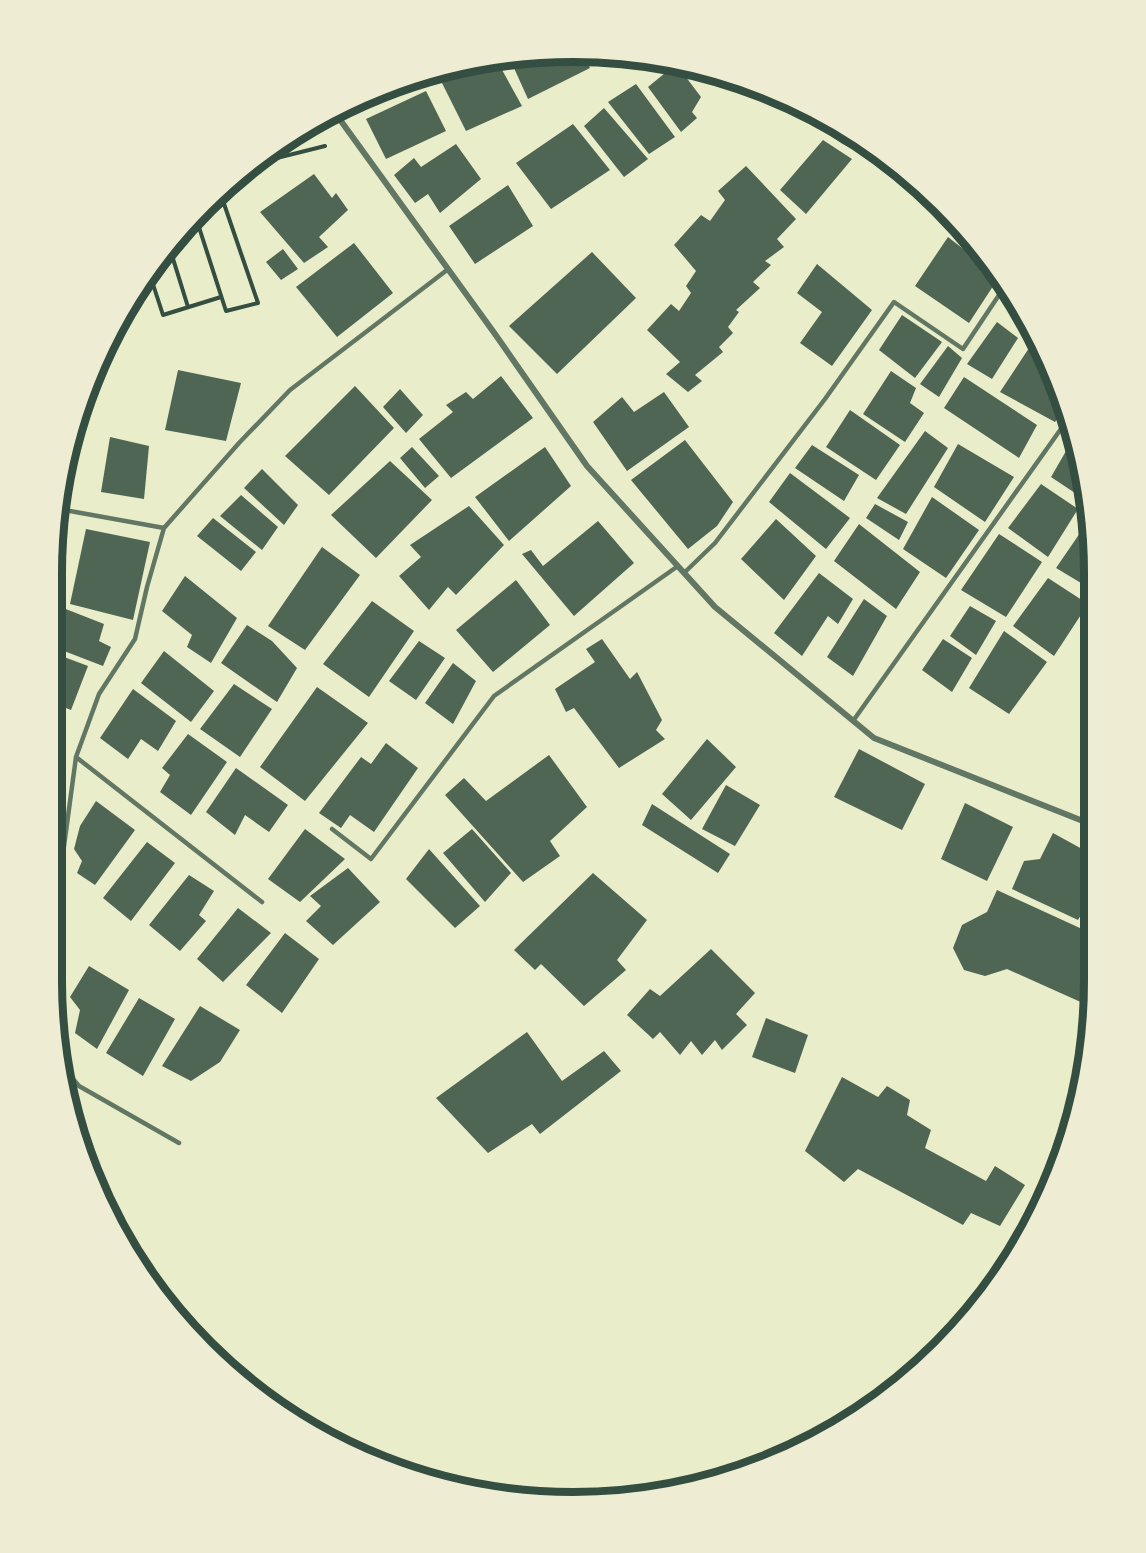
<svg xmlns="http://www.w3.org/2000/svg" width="1146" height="1553" font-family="'Work Sans',sans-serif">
  <rect width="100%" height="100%" fill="#e9edc9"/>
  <!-- building -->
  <path fill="#4f6655" d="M539,52L582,54L590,68L528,99L509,57Z
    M496,59L522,106L466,131L441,81L480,62Z
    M676,64L701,97L692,112L697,118L681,132L648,87Z
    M636,84L675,137L649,154L608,102Z
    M426,91L446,131L386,159L366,119Z
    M604,108L648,159L624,177L584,126Z
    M573,124L610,170L551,209L516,163Z
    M823,140L852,159L806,214L780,190Z
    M456,144L481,179L440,213L428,194L415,203L394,175L414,158L421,167Z
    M746,166L796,219L777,239L784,247L765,261L771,265L753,282L760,288L736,310L739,312L728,327L733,333L719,347L723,352L695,375L702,381L688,392L666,374L680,362L647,330L671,304L679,311L691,293L686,286L696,271L674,245L701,215L710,221L725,200L718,191Z
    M314,174L332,198L336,193L348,210L319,237L328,247L304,263L260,212Z
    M508,185L533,226L475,264L449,226Z
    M948,237L999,277L969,323L915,286Z
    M973,240L987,255V256L970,246Z
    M354,243L393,293L337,337L296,287Z
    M283,249L298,269L281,280L266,262Z
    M592,252L636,298L557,374L509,326Z
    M817,264L872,310L832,366L800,343L822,312L797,293Z
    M902,315L942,342L915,378L879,350Z
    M997,322L1018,338L992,379L967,364Z
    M1035,339L1055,373L1065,408L1055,422L1000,392Z
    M948,346L962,358L939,397L920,384Z
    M178,370L241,383L226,441L165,430Z
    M891,371L916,388L910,403L924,413L905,442L863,414Z
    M501,376L533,418L451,478L419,439L453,412L446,405L466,392L473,399Z
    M964,377L1037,425L1019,458L944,408Z
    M355,386L394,428L329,495L285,456Z
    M400,389L423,415L406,433L383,407Z
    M664,392L689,427L627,471L593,422L622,397L634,412Z
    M850,410L900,445L876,480L826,447Z
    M925,431L948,448L906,514L877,498Z
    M110,437L149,446L144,499L101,492Z
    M1073,439L1087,491L1090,503L1051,477Z
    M685,440L733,502L717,526L688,549L631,480Z
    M958,444L1014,477L985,522L934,487Z
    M812,445L859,475L844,501L795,468Z
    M412,447L439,476L425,488L400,458Z
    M545,447L571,486L509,541L475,497Z
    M390,461L432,500L376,558L331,515Z
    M262,469L298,505L284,525L244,488Z
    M790,473L850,518L826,549L769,502Z
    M1041,484L1078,509L1048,557L1008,528Z
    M241,495L278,527L262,550L220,516Z
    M932,497L979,530L946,578L903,549Z
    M875,504L908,522L899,540L866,518Z
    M469,506L504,545L456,595L448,587L429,610L399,576L421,557L410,545Z
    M1091,517V589L1056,568Z
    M213,518L256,552L241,571L197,536Z
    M776,519L816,556L784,600L741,559Z
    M598,521L634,563L574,616L522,554L531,550L543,566Z
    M859,524L920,572L896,609L834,561Z
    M86,529L150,542L133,620L70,604Z
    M999,534L1042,562L1006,617L961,590Z
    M322,547L360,575L305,650L268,626Z
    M819,573L853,599L838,624L828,616L802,656L774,633Z
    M185,576L237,618L211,663L187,647L192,635L162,611Z
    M1048,578L1088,604L1054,656L1013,626Z
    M516,580L550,625L493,672L456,630Z
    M864,599L887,616L853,676L827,657Z
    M372,601L414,631L369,697L323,664Z
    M53,604L104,624L99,641L111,647L103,666L51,646V611Z
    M970,606L996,621L976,655L950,636Z
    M247,625L272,641L297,668L277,702L221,663Z
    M1004,631L1047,662L1009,714L969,688Z
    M602,639L630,679L637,672L662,720L656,730L665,739L619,768L574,708L566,712L555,689L595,662L586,649Z
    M943,639L972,658L952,692L922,670Z
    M419,641L445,658L416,700L389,681Z
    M164,651L214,691L191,722L141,683Z
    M51,652L88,666L71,710L51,702Z
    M453,663L476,681L453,724L425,703Z
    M234,684L272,709L240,757L200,729Z
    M317,687L368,723L305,801L260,767Z
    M133,689L176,721L158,751L141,739L128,759L100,738Z
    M51,714L64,719L52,759H51Z
    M188,734L227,762L191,815L160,792L170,775L162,768Z
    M707,739L736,767L691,820L662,794Z
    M386,743L418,768L374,832L350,815L341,828L319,813L361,757L371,764Z
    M859,749L925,784L902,830L834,797Z
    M549,755L587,807L550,841L560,856L523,882L445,795L464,778L486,801Z
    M236,768L288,805L269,832L245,815L235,835L206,812Z
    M726,785L760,805L735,846L702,829Z
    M96,801L135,830L95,885L77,873L82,861L74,849L80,826Z
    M965,803L1013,827L987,881L941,859Z
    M652,804L730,854L718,873L642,825Z
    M305,829L345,859L300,902L268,879Z
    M472,829L511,873L485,902L443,853Z
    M1053,833L1093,855V894L1078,920L1012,889L1024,861L1040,859Z
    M147,842L175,863L131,921L103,898Z
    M429,849L480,906L455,928L406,879Z
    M348,868L380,902L333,945L306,921L321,906L310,896Z
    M593,873L647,920L617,960L626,970L584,1006L541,964L535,970L514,950Z
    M189,875L214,891L199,915L206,921L180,951L149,925Z
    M997,890L1093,934L1094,1008L1007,969L985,976L964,970L953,948L962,925L987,912Z
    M238,908L271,933L223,982L197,959Z
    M285,933L319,959L282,1013L246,985Z
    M711,949L755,993L736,1014L747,1025L722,1050L715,1040L702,1055L691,1041L680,1055L660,1032L653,1039L627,1015L650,989L660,996Z
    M89,966L129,990L97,1049L75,1033L80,1010L70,997Z
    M139,998L175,1019L143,1076L106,1053Z
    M200,1006L240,1030L220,1062L191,1081L162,1066Z
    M766,1018L808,1035L795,1073L752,1057Z
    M527,1032L562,1081L604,1051L621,1071L540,1134L532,1124L488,1153L436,1098Z
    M842,1077L878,1097L887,1086L910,1100L907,1115L931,1130L925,1148L986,1181L995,1166L1025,1185L1000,1226L971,1213L963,1225L858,1169L844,1182L805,1151Z"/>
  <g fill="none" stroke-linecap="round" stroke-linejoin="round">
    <!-- path -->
    <path stroke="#344e41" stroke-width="4" d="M249,165L325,146
      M197,221L226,311L258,303L221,195
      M170,249L188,307
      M149,272L163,315L221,297"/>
    <!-- service -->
    <path stroke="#617663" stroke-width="4.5" d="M764,89L844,142L866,153L876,151
      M334,111L353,101
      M59,509L164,528
      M55,542L67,510
      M684,573L715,543L825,399L894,302L963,349L1005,286
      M853,721L1068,419
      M76,757L262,902
      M332,829L371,859L494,696L678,566
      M51,893L62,861L76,757L99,694L135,639L147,587L164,528L239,443L290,390L447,270
      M62,1061L67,1072L79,1086L179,1143"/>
    <!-- minor -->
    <path stroke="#617663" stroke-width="6" d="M333,110L495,334L587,466L715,607L874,738L1093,825"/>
  </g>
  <!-- crop -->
  <path d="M0 0H1146V1553H0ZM573 62H573A511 511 0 0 1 1084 573V981A511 511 0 0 1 573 1492H573A511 511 0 0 1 62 981V573A511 511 0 0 1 573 62Z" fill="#eeecd3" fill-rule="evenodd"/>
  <path fill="none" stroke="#344e41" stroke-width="8" d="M573 62H573A511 511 0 0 1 1084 573V981A511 511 0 0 1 573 1492H573A511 511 0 0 1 62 981V573A511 511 0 0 1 573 62Z"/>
</svg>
